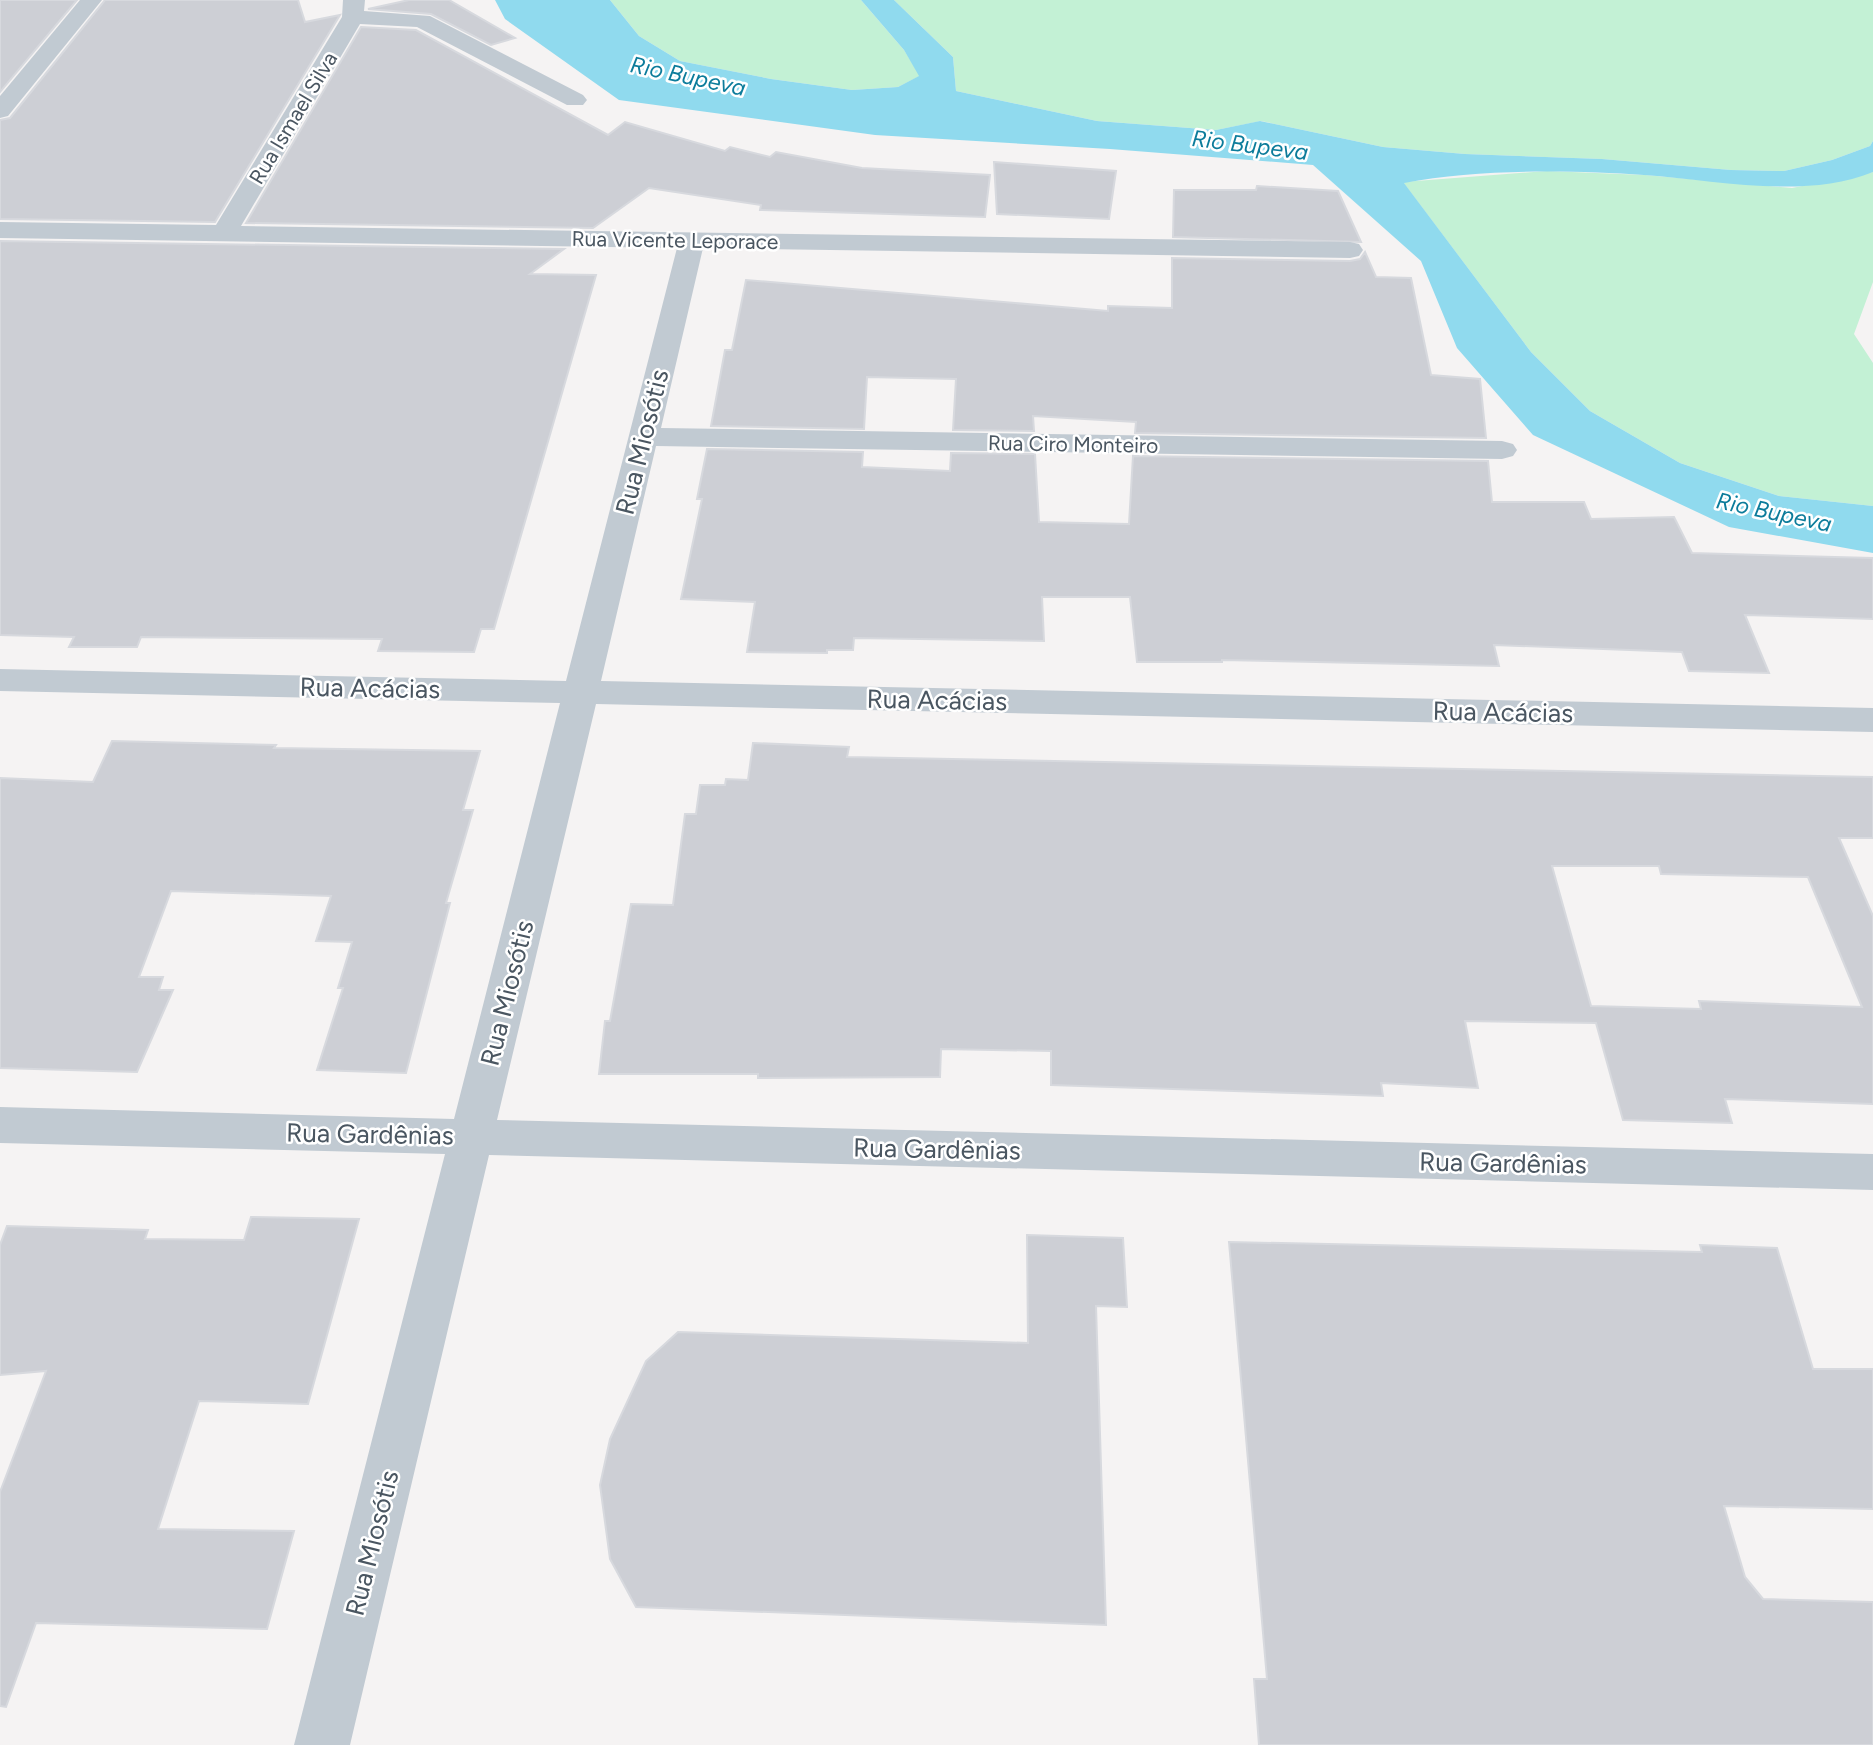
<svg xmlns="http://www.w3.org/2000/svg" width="1873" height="1745" font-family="Figtree,sans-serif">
  <rect width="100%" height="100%" fill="#f5f3f3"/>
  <!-- green -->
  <path fill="#c3f1d5" d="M610,0H861L904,50L920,76L898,87L852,90L771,79L680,61L639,36Z
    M894,0H1873V141L1870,146L1832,160L1784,171L1731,170L1602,159L1465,154L1383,147L1261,121L1216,130L1097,121L956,91L953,57Z
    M1547,171L1645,175L1792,188L1873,172V282L1854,334L1873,363V506L1779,496L1680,463L1590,411L1531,352L1403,182Z"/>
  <!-- water -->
  <path fill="#90daee" d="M495,0H610L639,36L680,61L771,79L852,90L898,87L919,76L904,50L861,0H894L953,57L956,91L1097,121L1216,130L1260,121L1383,147L1465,154L1602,159L1731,170L1784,171L1832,160L1870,146L1873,141V172C1804,200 1716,180 1644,175C1569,170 1478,169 1404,183L1531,352L1590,411L1680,463L1779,496L1873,506V553L1729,527L1533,435L1457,348L1421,261L1313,165L1110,149L875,135L619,100L505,19Z"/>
  <!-- building -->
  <path fill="#cdcfd5" stroke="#d7d9de" stroke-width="2" fill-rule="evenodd" d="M0,0H77L0,92Z
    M105,0H298L305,22L340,15L215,222L0,219V120L10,118Z
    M409,0H449L515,38L491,45L431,14L368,9Z
    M361,27L416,30L608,135L625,122L725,151L730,147L770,157L776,152L862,168L990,175L985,217L760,210L761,205L649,188L593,228L246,223Z
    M994,162L1116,171L1109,219L997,214Z
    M1257,186L1338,191L1361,242L1173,237L1174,190H1256Z
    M0,241L564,249L530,274L596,275L494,629H481L474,652L378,651L382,639L141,637L137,647H69L74,637L0,635Z
    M1365,252L1376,277L1411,278L1431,375L1480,379L1486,438L1135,433L1136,422L1033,416L1034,431L953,430L956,379L867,377L864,429L711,426L725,350H732L746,280L1108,311V306L1172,308V258L1350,261L1360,259Z
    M707,449L863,452L862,467L950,471L951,453L1035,454L1039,522L1129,524L1133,456L1488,461L1492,502H1584L1591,519L1674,517L1692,553L1873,558V619L1745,615L1769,673L1689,671L1682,652L1494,645L1499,666L1222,660V662H1137L1130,597H1042L1044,641L854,638L853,650H827V653L747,652L755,602L681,599L702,499H697Z
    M112,741L276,745L274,748L480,751L463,810H473L446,903H450L406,1073L317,1070L343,988H338L352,942L316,941L331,896L171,891L139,977H163L159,990H173L137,1072L0,1068V778L93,782Z
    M753,743L849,747L847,757L1873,777V838H1839L1873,916V1104L1725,1099L1732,1123L1623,1120L1596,1023L1465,1021L1478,1088L1381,1083L1383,1096L1051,1085V1051L941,1049L940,1077L758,1078V1074H599L605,1021H610L631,904L673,905L685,814H696L700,785H725L726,779L748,780ZM1552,866H1659L1661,874L1808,877L1862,1007L1699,1001L1701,1009L1591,1006Z
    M251,1217L359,1219L308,1404L199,1401L158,1529L294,1531L267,1629L36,1623L6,1707L0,1706V1492L46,1371L0,1375V1245L7,1226L148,1230L145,1239L244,1240Z
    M1027,1235L1123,1238L1127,1307L1096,1306L1106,1625L636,1607L610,1559L600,1485L610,1439L646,1361L678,1332L1028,1343Z
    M1229,1242L1702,1252L1700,1245L1777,1248L1813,1369H1873V1509L1724,1506L1745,1577L1763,1599L1873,1602V1745H1259L1254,1679H1267Z"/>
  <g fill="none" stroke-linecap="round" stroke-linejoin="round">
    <!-- minor -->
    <path fill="#c1cad2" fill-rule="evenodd" d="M80,0H102L8,116L0,118V96Z
      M343,0H365L364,11L430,16L583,95L587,100L583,105H567L417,27L360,24L241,226L1350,242L1359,244L1363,250L1359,256L1350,258L703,248L661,428L1502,441L1513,444L1517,450L1513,456L1502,459L656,446L601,681L1873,708V732L596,704L497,1120L1873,1154V1190L489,1155L350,1745H294L445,1154L0,1143V1107L454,1119L560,703L0,691V669L566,681L677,248L0,238V222L216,225L342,17Z"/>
  </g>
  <g text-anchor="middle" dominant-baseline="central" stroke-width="5" stroke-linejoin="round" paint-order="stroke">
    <!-- far-street labels -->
    <g font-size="21" fill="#4a5661" stroke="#fff">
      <text transform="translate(293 118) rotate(-59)">Rua Ismael Silva</text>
      <text transform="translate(675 240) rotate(1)">Rua Vicente Leporace</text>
      <text transform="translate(1073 444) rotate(1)">Rua Ciro Monteiro</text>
    </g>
    <!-- far-water labels -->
    <g font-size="23" font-style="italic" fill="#0c7c9b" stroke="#fff">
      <text transform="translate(688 76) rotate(12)">Rio Bupeva</text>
      <text transform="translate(1250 145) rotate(7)">Rio Bupeva</text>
      <text transform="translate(1774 512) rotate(12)">Rio Bupeva</text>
    </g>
    <!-- street labels -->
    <g font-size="26" fill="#4a5661" stroke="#fff">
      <text transform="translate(642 442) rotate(-76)">Rua Miosótis</text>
      <text transform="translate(370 688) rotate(1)">Rua Acácias</text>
      <text transform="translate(937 700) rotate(1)">Rua Acácias</text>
      <text transform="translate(1503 712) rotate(1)">Rua Acácias</text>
      <text transform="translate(507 993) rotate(-76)">Rua Miosótis</text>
      <text transform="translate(370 1134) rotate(1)">Rua Gardênias</text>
      <text transform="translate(937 1149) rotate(1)">Rua Gardênias</text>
      <text transform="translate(1503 1163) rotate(1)">Rua Gardênias</text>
      <text transform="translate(372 1543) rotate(-76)">Rua Miosótis</text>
    </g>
  </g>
</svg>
